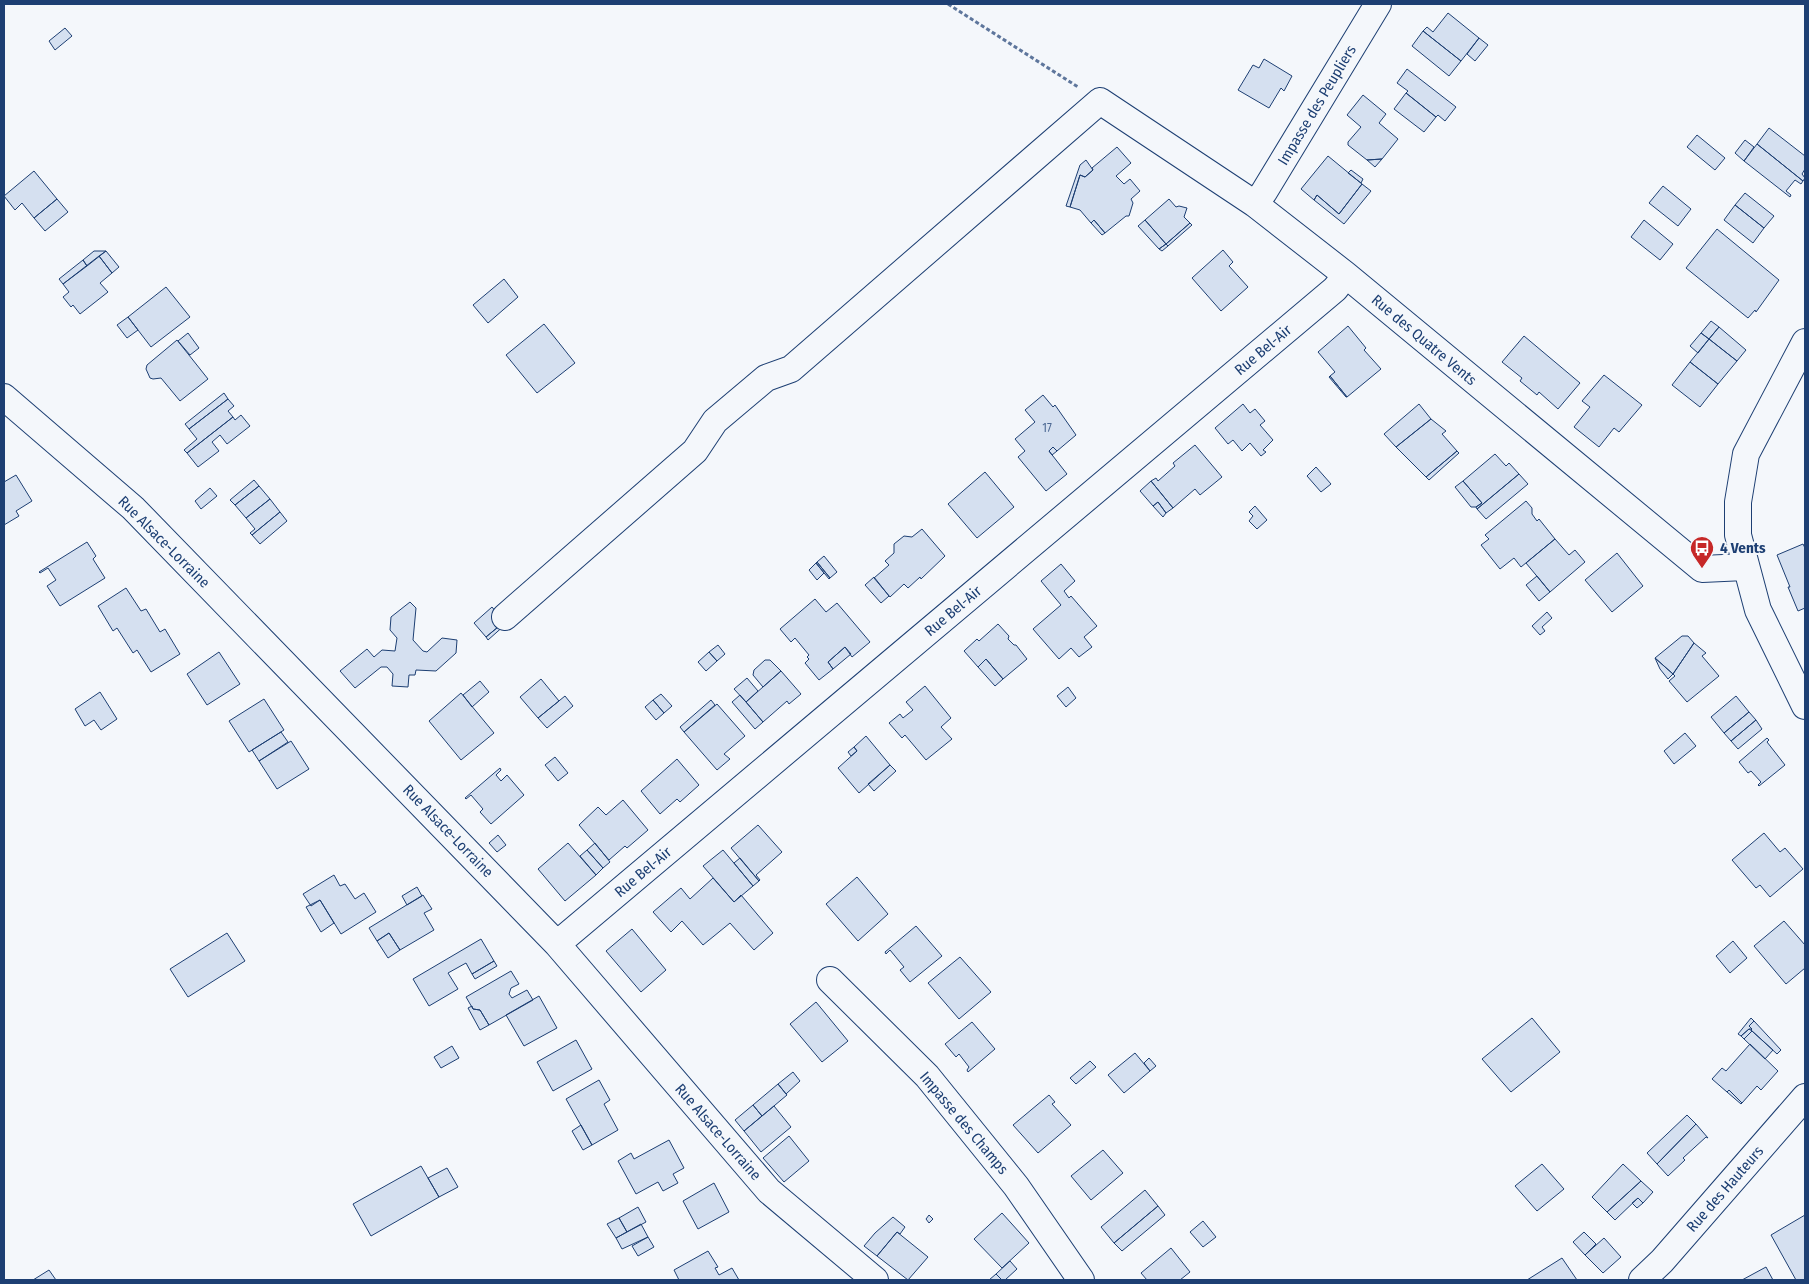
<svg xmlns="http://www.w3.org/2000/svg" width="1809" height="1284" font-family="'Fira Sans Condensed',sans-serif">
  <rect width="100%" height="100%" fill="#f4f7fb"/>
  <!-- building -->
  <path fill="#d5e0f0" stroke="#1d3f73" d="M1448,13L1479,38L1461,61L1423,31L1427,27L1433,32Z
    M65,28L72,36L55,50L49,41Z
    M1423,31L1461,61L1449,76L1412,46Z
    M1479,38L1488,45L1475,61L1467,54Z
    M1264,59L1292,76L1284,91L1281,88L1269,108L1238,90L1253,65L1259,68Z
    M1407,69L1456,107L1445,121L1438,115L1436,117L1406,93L1408,91L1397,83Z
    M1406,93L1436,117L1424,132L1394,109Z
    M1363,95L1386,114L1379,123L1398,139L1382,159L1367,160L1348,145V142L1361,127L1347,115Z
    M1769,128L1805,156V169L1802,174L1805,178L1803,181L1757,144Z
    M1697,135L1725,158L1715,170L1687,147Z
    M1745,140L1754,147L1744,161L1735,153Z
    M1757,144L1803,181L1801,184L1795,180L1786,191L1791,195L1790,197L1744,161Z
    M1117,147L1131,163L1116,176L1124,184L1130,179L1140,191L1131,199L1133,203L1129,216H1126L1105,233L1094,220L1091,223L1080,210L1070,207L1080,175L1085,177L1093,170L1092,168Z
    M1328,156L1362,184L1339,214L1317,195L1314,200L1301,189Z
    M1382,159L1375,167L1367,160Z
    M1086,160L1093,170L1085,177L1080,175L1070,207L1066,206L1080,165Z
    M1351,170L1363,179L1361,183L1348,173Z
    M34,171L57,199L34,218L22,203L15,210L4,196Z
    M1362,184L1371,191L1344,224L1314,200L1317,195L1339,214Z
    M1663,186L1691,209L1678,226L1649,203Z
    M1745,193L1774,216L1764,228L1735,205Z
    M57,199L68,212L45,231L34,218Z
    M1169,199L1176,207L1179,206L1187,208L1184,217L1190,223L1166,244L1145,220Z
    M1735,205L1764,228L1753,243L1724,220Z
    M1094,220L1105,233L1102,235L1091,223Z
    M1145,220L1166,244L1159,249L1138,226Z
    M1644,220L1673,244L1660,260L1631,237Z
    M1190,223L1192,225L1168,246L1166,244Z
    M1717,229L1779,280L1756,312L1755,310L1748,318L1686,268Z
    M1166,244L1168,246L1162,251L1159,249Z
    M1223,250L1233,262L1229,266L1248,287L1221,311L1192,278Z
    M94,251H106L87,266L83,260Z
    M106,251L119,267L112,273L99,256Z
    M99,256L112,273L100,283L108,292L80,314L73,305L71,307L63,297L69,292L63,284Z
    M83,260L87,266L63,284L59,279Z
    M504,279L518,297L488,323L473,305Z
    M166,287L190,317L151,347L128,317Z
    M128,317L138,330L127,338L117,325Z
    M1711,321L1719,327L1709,339L1701,333Z
    M544,324L575,363L537,393L506,355Z
    M1348,326L1366,348L1364,350L1381,369L1347,397L1330,376L1335,372L1318,352Z
    M1719,327L1746,350L1737,361L1709,339Z
    M188,333L199,348L190,355L178,341Z
    M1701,333L1709,339L1698,353L1690,346Z
    M1524,336L1580,383L1558,409L1539,392L1537,395L1520,381L1522,378L1502,362Z
    M1709,339L1737,361L1718,384L1690,362Z
    M177,340L208,379L180,401L161,378L153,379L150,378L146,369L147,365Z
    M1690,362L1718,384L1700,407L1672,385Z
    M1604,375L1642,405L1619,432L1614,428L1599,447L1574,427L1590,407L1582,401Z
    M1330,376L1347,397H1346L1329,377Z
    M224,393L228,399L189,429L185,424Z
    M1043,395L1053,407L1055,405L1076,435L1057,451L1053,447L1049,451L1067,474L1046,491L1018,457L1025,451L1015,439L1035,422L1025,410Z
    M228,399L234,406L228,411L233,417L187,453L184,450L197,439L189,429Z
    M1243,404L1250,413L1255,409L1265,421L1260,425L1273,440L1263,450L1266,452L1261,456L1250,443L1242,451L1233,440L1228,444L1215,428Z
    M1419,404L1431,419L1396,447L1384,434Z
    M241,415L250,426L227,444L220,435L212,442L219,451L198,467L187,453L233,417L235,420Z
    M1431,419L1446,431L1442,434L1457,451L1426,477L1396,447Z
    M1195,445L1222,477L1200,495L1195,489L1173,508L1151,481L1156,478L1158,481L1175,466L1173,463Z
    M1053,447L1057,451L1052,455L1049,451Z
    M1457,451L1459,453L1429,480L1426,477Z
    M1495,454L1506,466L1509,463L1519,474L1477,509L1476,507L1482,503L1463,481Z
    M1316,467L1331,484L1321,492L1307,476Z
    M985,472L1014,507L977,538L948,504Z
    M1519,474L1528,484L1486,519L1477,509Z
    M16,475L32,501L16,511L19,516L4,525V482Z
    M254,480L259,486L235,505L230,500Z
    M1151,481L1173,508L1166,513L1158,502L1153,506L1140,491Z
    M1463,481L1482,503L1476,507H1471L1455,487Z
    M259,486L270,499L246,518L235,505Z
    M210,488L217,496L201,509L195,501Z
    M270,499L280,512L252,535L250,533L255,529L246,518Z
    M1526,501L1532,508V514L1537,521L1539,519L1555,539L1521,567L1514,558L1500,569L1481,545L1489,539L1485,535Z
    M1158,502L1166,513L1163,517L1153,506Z
    M1255,506L1267,520L1257,529L1249,521L1253,516L1249,512Z
    M280,512L287,521L260,544L252,535Z
    M922,529L945,556L921,579L920,577L908,588L904,584L890,597L874,578L889,565L885,561L894,553V544L904,536L912,537Z
    M1555,539L1569,555L1575,550L1585,562L1550,592L1526,563Z
    M87,542L96,556L93,559L105,578L60,606L47,586L56,580L48,568L40,573L39,572Z
    M1803,544L1805,548V608L1798,611L1788,587H1790L1777,555Z
    M1617,553L1643,586L1612,612L1585,580Z
    M824,556L837,572L830,578L817,562Z
    M817,562L830,578L829,579L816,563Z
    M816,563L824,573L817,580L809,570Z
    M1061,564L1075,581L1064,591L1069,598L1071,596L1097,626L1084,637L1092,647L1079,657L1071,648L1059,659L1033,629L1061,605L1041,581Z
    M1537,576L1550,592L1539,601L1526,585Z
    M874,577L889,596L881,603L865,585Z
    M126,588L141,611L146,609L160,632L165,629L180,654L151,672L137,650L133,653L117,628L113,631L98,606Z
    M815,599L826,612L837,603L870,642L852,657L845,647L828,662L833,669L819,680L805,663L809,659L807,657L809,655L795,638L791,642L780,629Z
    M410,602L416,608L413,640L423,651L427,652L442,638L457,640L456,653L436,671L416,670L415,675H409L408,687L392,686L393,674L387,667H381L355,688L340,671L367,649L374,657L382,650L395,651L397,638L390,630L391,617Z
    M492,607L504,622L486,637L474,623Z
    M1547,612L1552,618L1542,627L1545,631L1540,635L1532,626Z
    M504,622L506,624L488,640L486,637Z
    M998,624L1009,636L1008,639L1014,645H1016L1027,659L1003,679L986,659L978,667L964,651L977,639L979,641Z
    M1682,636H1688L1694,643L1673,674L1655,658Z
    M1694,643L1706,653L1702,656L1719,676L1687,702L1669,681L1675,676L1673,674Z
    M718,645L725,654L717,661L709,652Z
    M845,647L851,654L833,669L828,662Z
    M219,652L240,684L207,705L187,674Z
    M709,652L717,661L706,671L698,662Z
    M1655,658L1673,674L1668,679L1660,669Z
    M986,659L1003,679L995,686L978,667Z
    M765,660H770L781,671L763,687L753,675L754,670Z
    M781,671L801,694L789,704L787,701L763,722L746,702Z
    M747,678L758,691L746,702L734,689Z
    M541,679L559,701L538,718L520,697Z
    M480,681L489,692L472,707L463,695Z
    M925,686L951,718L941,727L952,739L926,760L905,735L902,738L889,723L900,714L903,718L913,710L906,702Z
    M1068,687L1076,698L1066,707L1057,696Z
    M100,692L117,719L101,730L94,720L85,726L75,709Z
    M461,693L494,733L461,760L429,721Z
    M661,694L672,706L664,713L653,700Z
    M740,695L763,722L755,729L732,702Z
    M565,696L573,706L547,728L538,718Z
    M1736,696L1749,712L1724,733L1711,717Z
    M264,699L284,730L249,752L229,721Z
    M653,700L664,713L656,720L645,707Z
    M711,700L715,705L684,732L680,727Z
    M717,704L745,736L724,754L730,759L717,770L684,732Z
    M1749,712L1756,720L1731,741L1724,733Z
    M1756,720L1762,729L1738,749L1731,741Z
    M281,732L288,742L259,761L252,750Z
    M1685,733L1696,746L1674,764L1664,751Z
    M866,736L890,765L859,793L838,768L857,751L854,747Z
    M1767,738L1769,740L1767,742L1785,765L1759,786L1758,785L1761,782L1751,771L1748,773L1739,762Z
    M291,741L309,769L277,789L259,761Z
    M854,747L857,751L851,756L848,752Z
    M555,757L568,773L558,781L545,765Z
    M677,759L699,785L680,802L677,799L660,814L641,791Z
    M890,765L896,771L874,791L868,784Z
    M500,768L501,770L496,775L501,781L507,775L524,795L491,824L480,812L483,809L471,795L466,799L465,798Z
    M623,800L648,830L627,848L625,846L609,860L579,825L598,807L606,815Z
    M758,825L782,852L756,875L760,880L759,881L731,848Z
    M1764,833L1780,852L1785,848L1803,869L1770,897L1760,885L1756,888L1732,860Z
    M498,835L506,845L497,852L489,843Z
    M568,843L596,875L565,901L538,869Z
    M595,843L610,862L603,868L587,850Z
    M587,850L603,868L596,875L580,856Z
    M723,850L753,886L734,902L703,866Z
    M740,858L759,881L753,886L734,863Z
    M334,875L340,886L345,884L355,899L364,893L376,912L341,934L320,900L311,906L303,894Z
    M857,877L888,914L858,941L826,904Z
    M713,878L734,902L741,895L773,933L754,950L730,923L703,945L682,921L671,932L653,912L681,888L690,899Z
    M417,887L422,896L407,905L402,896Z
    M423,895L432,909L424,913L434,930L400,950L389,933L377,941L369,928Z
    M320,900L334,923L321,932L306,907Z
    M1784,921L1805,945V968L1786,984L1754,946Z
    M916,926L942,956L910,982L900,970L904,967L890,950L886,954L885,952Z
    M632,929L666,970L641,992L606,951Z
    M227,933L245,961L188,997L170,969Z
    M389,933L400,950L388,958L377,941Z
    M481,939L494,961L472,974L466,963L448,973L458,989L429,1006L413,979Z
    M1733,941L1747,958L1730,973L1716,956Z
    M960,957L991,992L959,1019L928,983Z
    M494,961L497,966L475,979L472,974Z
    M511,971L519,984L511,988L509,994L512,998L527,990L533,1000L489,1025L480,1010L473,1009L466,997Z
    M539,996L557,1028L524,1046L506,1015Z
    M816,1002L848,1041L822,1062L790,1024Z
    M472,1006L473,1009L480,1010L489,1025L480,1030L468,1008Z
    M1532,1018L1560,1052L1511,1092L1482,1059Z
    M1751,1018L1754,1021L1749,1026L1752,1029H1749L1741,1036L1738,1034Z
    M1754,1021L1781,1050L1777,1054L1751,1030L1752,1029L1749,1026Z
    M972,1022L995,1049L968,1072L967,1070L969,1067L959,1054L956,1057L945,1044Z
    M1749,1029L1752,1031L1744,1039L1741,1036Z
    M1752,1031L1773,1050L1765,1059L1744,1039Z
    M576,1040L592,1069L553,1091L537,1062Z
    M1750,1044L1778,1071L1761,1090L1757,1086L1742,1103L1729,1090L1727,1092L1712,1079L1722,1068L1726,1071Z
    M452,1046L459,1058L441,1068L434,1057Z
    M1135,1053L1150,1071L1124,1093L1108,1075Z
    M1149,1058L1156,1066L1150,1071L1144,1063Z
    M1090,1061L1096,1067L1076,1084L1070,1078Z
    M793,1072L800,1081L786,1094L778,1084Z
    M599,1080L610,1100L604,1104L618,1130L592,1145L566,1099Z
    M778,1084L787,1095L762,1116L753,1105Z
    M1729,1090L1742,1103L1741,1104L1727,1092Z
    M1049,1095L1055,1102L1052,1104L1071,1125L1038,1153L1013,1125Z
    M753,1105L762,1116L744,1131L735,1120Z
    M774,1106L791,1127L761,1152L744,1131Z
    M1687,1115L1696,1124L1657,1164L1647,1153Z
    M1696,1124L1708,1138L1706,1137L1683,1158L1685,1160L1668,1176L1657,1164Z
    M581,1125L592,1145L583,1150L572,1131Z
    M789,1136L809,1161L784,1182L763,1158Z
    M669,1140L684,1168L673,1174L678,1183L663,1191L658,1182L636,1194L618,1161L631,1153L634,1159Z
    M1103,1150L1123,1173L1091,1200L1071,1176Z
    M1542,1164L1564,1189L1537,1211L1515,1186Z
    M1623,1164L1641,1181L1607,1212L1592,1197Z
    M421,1166L439,1197L371,1236L353,1204Z
    M447,1168L458,1187L439,1197L428,1178Z
    M1641,1181L1653,1192L1643,1203L1638,1198L1615,1220L1607,1212Z
    M714,1183L729,1212L698,1229L683,1201Z
    M1145,1190L1158,1206L1114,1243L1101,1227Z
    M1638,1198L1643,1203L1637,1208L1632,1203Z
    M1158,1206L1165,1215L1122,1251L1114,1243Z
    M638,1207L646,1222L627,1232L619,1218Z
    M1002,1213L1029,1243L1002,1268L974,1239Z
    M929,1215L933,1219L929,1223L926,1219Z
    M1805,1215V1280H1796L1771,1235Z
    M893,1217L905,1227L900,1234L897,1232L877,1256L864,1246L875,1233Z
    M619,1218L627,1232L616,1238L607,1224Z
    M1203,1221L1216,1237L1203,1247L1190,1232Z
    M641,1224L648,1237L622,1249L616,1238Z
    M897,1232L928,1257L908,1280L877,1256Z
    M1584,1232L1596,1244L1585,1255L1573,1242Z
    M648,1237L654,1247L638,1256L632,1246Z
    M1604,1238L1621,1257L1603,1273L1585,1255Z
    M1171,1248L1190,1272L1180,1280H1147L1141,1273Z
    M708,1251L718,1267L715,1268L719,1275L732,1268L739,1280H679L674,1270Z
    M1562,1258L1577,1280H1527Z
    M1010,1261L1017,1269L1005,1280H1002L996,1274Z
    M1766,1267L1773,1280H1742Z
    M49,1270L56,1280H33Z
    M996,1274L1002,1280H989Z"/>
  <g fill="none" stroke-linecap="round" stroke-linejoin="round">
    <!-- minor casing -->
    <g stroke="#1d3f73" stroke-width="28">
      <path id="minor" d="M1255,204L1264,192L1378,4
        M1805,342L1746,454L1738,502V535L1758,610L1805,706
        M4,397L133,508L557,944L769,1191L875,1280
        M505,617L695,451L715,421L766,378L791,369L1100,101L1255,204L1346,275L1702,569L1745,567
        M557,944L1335,289L1346,275
        M830,980L927,1076L1016,1186L1081,1280
        M1642,1280L1662,1261L1805,1097"/>
    </g>
    <!-- path -->
    <path stroke="#5e769c" stroke-width="3" stroke-dasharray="4 2.5" stroke-linecap="butt" d="M948,4L1078,87"/>
    <!-- minor -->
    <use href="#minor" stroke="#f4f7fb" stroke-width="26"/>
  </g>
  <!-- icons -->
  <defs>
    <g id="bus-pin" transform="scale(1.25)"><path d="M0 17L-7.5 6A9.5 9.5 0 1 1 7.5 6Z" fill="#c62828" stroke="#f4f7fb"/><path d="M-5-6H5V4H4V6H2V4H-2V6H-4V4H-5ZM-3.5-4V0h7V-4ZM-3.5 1.2v1.5H-2V1.2ZM2 1.2v1.5H3.5V1.2Z" fill="#fff"/></g>
  </defs>
  <g fill-rule="evenodd">
    <use href="#bus-pin" x="1702" y="548"/>
  </g>
  <g text-anchor="middle" dominant-baseline="central" stroke-width="4" stroke-linejoin="round" paint-order="stroke">
    <!-- number labels -->
    <g font-size="12" fill="#4b6792">
      <text x="1047" y="428">17</text>
    </g>
    <!-- street labels -->
    <g font-size="15" fill="#1d3f73" stroke="#f4f7fb">
      <text transform="translate(1317 105) rotate(-59)">Impasse des Peupliers</text>
      <text transform="translate(1424 340) rotate(40)">Rue des Quatre Vents</text>
      <text transform="translate(1263 350) rotate(-40)">Rue Bel-Air</text>
      <text transform="translate(164 542) rotate(45)">Rue Alsace-Lorraine</text>
      <text transform="translate(953 611) rotate(-40)">Rue Bel-Air</text>
      <text transform="translate(448 831) rotate(46)">Rue Alsace-Lorraine</text>
      <text transform="translate(643 872) rotate(-40)">Rue Bel-Air</text>
      <text transform="translate(964 1123) rotate(50)">Impasse des Champs</text>
      <text transform="translate(718 1132) rotate(49)">Rue Alsace-Lorraine</text>
      <text transform="translate(1725 1189) rotate(-49)">Rue des Hauteurs</text>
    </g>
    <!-- poi labels -->
    <g font-size="15" font-weight="bold" fill="#1d3f73" stroke="#f4f7fb" text-anchor="start">
      <text x="1720" y="548">4 Vents</text>
    </g>
  </g>
  <!-- border -->
  <rect width="1809" height="1284" fill="none" stroke="#1d3f73" stroke-width="10"/>
</svg>
